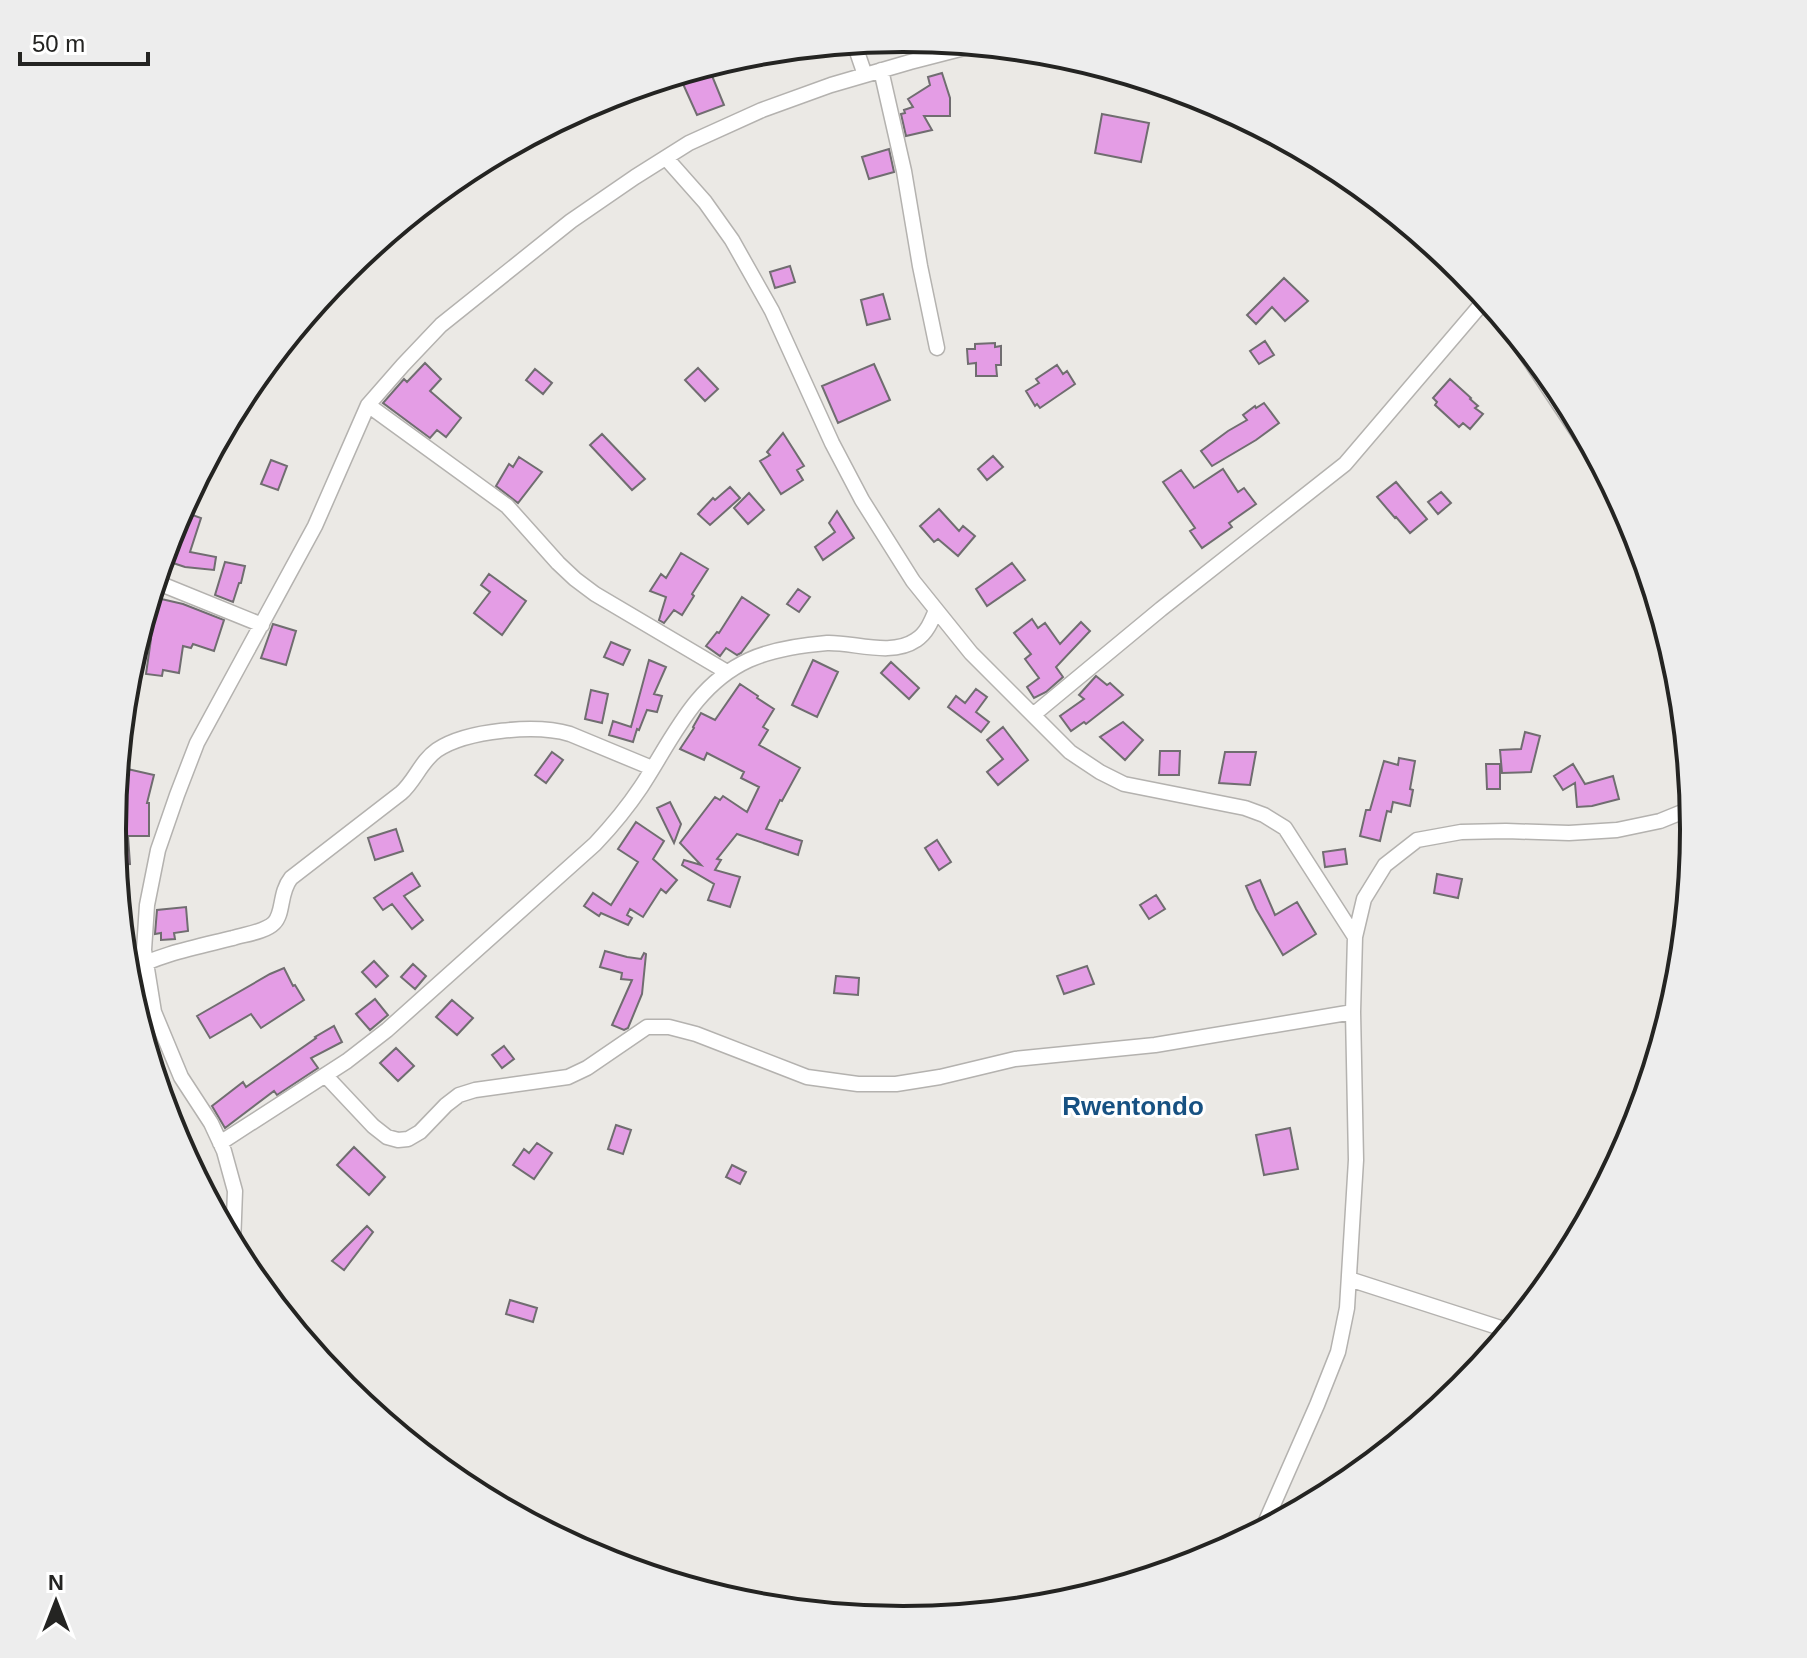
<svg xmlns="http://www.w3.org/2000/svg" width="1807" height="1658" font-family="Arial,sans-serif">
  <rect width="100%" height="100%" fill="#ebe9e5"/>
  <!-- building -->
  <path fill="#e49de5" stroke="#706d70" stroke-width="2" d="M708,66L724,105L697,115L679,75Z
    M942,73L950,98V116H924L932,130L906,136L901,114L905,113L904,110L913,107L908,99L930,85L928,77Z
    M1102,114L1149,123L1141,162L1095,153Z
    M889,149L894,172L869,179L862,157Z
    M790,266L795,282L775,288L770,272Z
    M1284,278L1308,301L1285,321L1272,307L1256,324L1247,315Z
    M883,294L890,319L867,325L861,300Z
    M1265,341L1274,355L1259,364L1250,351Z
    M995,343V347L1001,346V365H996L997,376H976V363L968,364L967,349H975V344Z
    M425,363L441,379L430,391L461,418L446,437L437,430L430,438L383,403L404,379L407,382Z
    M874,364L890,400L838,423L822,386Z
    M1057,365L1063,374L1067,371L1075,384L1040,408L1037,404L1035,406L1026,391L1039,383L1036,379Z
    M698,368L718,389L705,401L685,380Z
    M535,369L552,383L543,394L526,380Z
    M1450,379L1471,398L1470,399L1478,406L1475,408L1483,414L1470,429L1463,423L1459,427L1435,405L1437,402L1433,398Z
    M1264,403L1279,423L1256,440L1212,466L1201,451L1228,431L1247,420L1243,415L1255,406L1256,408Z
    M783,433L804,466L797,470L803,480L781,494L760,461L770,455L767,452Z
    M602,434L645,479L632,490L590,445Z
    M993,456L1003,467L987,480L978,469Z
    M519,457L542,472L518,503L496,486L509,464L513,467Z
    M271,460L287,466L278,490L261,484Z
    M1223,469L1238,492L1244,488L1256,504L1229,523L1232,527L1202,548L1190,531L1195,528L1163,482L1181,470L1194,488Z
    M1396,482L1427,519L1410,533L1396,517L1395,518L1377,497Z
    M730,487L740,498L710,525L698,514L713,498L715,500Z
    M1441,492L1451,503L1438,514L1428,502Z
    M749,493L764,510L748,524L734,508Z
    M939,509L959,531L963,526L975,536L958,556L938,539L934,542L920,526Z
    M837,511L854,538L823,560L815,547L835,532L829,523Z
    M187,513L201,518L190,552L216,557L214,570L185,567L167,561L168,557L164,556L168,542L176,544Z
    M681,553L708,569L692,594L694,596L682,615L674,610L664,623L659,620L666,597L650,591L661,574L666,578Z
    M225,562L245,566L241,583H239L233,602L215,595Z
    M1012,563L1025,580L987,606L976,589Z
    M489,574L526,601L502,635L474,613L490,592L481,585Z
    M798,589L810,597L799,612L787,604Z
    M742,597L769,615L741,653L737,655L726,648L720,656L706,646L717,632L719,633Z
    M157,598L183,604L224,620L214,651L193,644L191,648L183,646L179,673L163,670L162,676L146,674L151,639L147,638Z
    M1032,619L1038,628L1045,623L1060,644L1081,622L1090,631L1056,667L1063,677L1046,692L1034,698L1027,687L1039,678L1025,659L1031,654L1014,633Z
    M273,624L296,631L286,665L261,658Z
    M611,642L630,650L623,665L604,657Z
    M649,660L666,667L654,694L662,696L657,712L647,710L639,730L637,729L633,742L609,735L613,721L631,727Z
    M813,660L838,672L817,717L792,705Z
    M891,662L919,688L909,699L881,673Z
    M1096,676L1107,685L1110,683L1123,695L1086,724L1084,722L1071,731L1060,716L1084,699L1079,695Z
    M740,684L758,696L757,698L774,709L763,727L768,730L759,745L800,768L782,801L780,800L766,829L802,841L798,855L737,834L717,859L721,860L715,870L740,877L730,907L708,900L714,884L682,865L684,860L701,865L680,843L715,797L720,800L723,796L747,812L759,787L741,778L744,772L707,753L704,760L680,749L694,728L693,727L701,713L715,720Z
    M976,689L987,697L976,712L989,722L981,732L948,707L956,696L965,703Z
    M591,690L608,694L602,723L585,719Z
    M1123,722L1143,740L1125,760L1100,737Z
    M1003,727L1028,760L998,785L987,772L1003,759L987,740Z
    M1525,732L1540,736L1531,772L1502,773L1500,750L1521,749Z
    M1160,751H1180L1179,775H1159Z
    M552,752L563,760L546,783L535,775Z
    M1225,752H1256L1250,785L1219,783Z
    M1399,758L1415,761L1410,789L1413,790L1410,806L1393,802L1391,812L1387,811L1380,841L1360,836L1366,810H1370L1384,761L1398,765Z
    M1486,764H1500V789H1487Z
    M1573,764L1585,784L1613,776L1619,799L1592,806L1577,807L1575,783L1563,790L1554,776Z
    M123,768L154,775L147,803H149V836H128L130,864L116,865L114,813L116,795Z
    M670,802L681,824L674,843L657,808Z
    M636,822L664,841L653,859L677,880L666,893L661,889L643,917L630,909L627,915L632,918L628,925L601,913L599,916L584,906L593,893L611,905L638,862L618,849Z
    M396,829L403,851L375,860L368,838Z
    M937,840L951,862L939,870L925,848Z
    M1345,849L1347,864L1325,867L1323,852Z
    M412,873L420,886L404,896L423,920L412,929L392,904L383,910L374,898Z
    M1437,874L1462,879L1458,898L1434,893Z
    M1260,880L1275,915L1297,902L1316,934L1283,955L1256,909L1246,886Z
    M1156,895L1165,909L1149,919L1140,905Z
    M186,907L188,931L174,933L175,939L161,940V933L155,934L157,910Z
    M605,951L627,957L641,959L644,953L646,954L642,994L628,1028L624,1030L612,1025L632,980L621,979L622,973L600,967Z
    M374,961L388,976L376,987L362,972Z
    M413,964L426,976L415,989L401,977Z
    M1087,966L1094,984L1064,994L1057,976Z
    M284,968L293,986L295,985L304,1000L261,1028L251,1014L210,1038L197,1016L270,974Z
    M836,976L859,978L858,995L834,993Z
    M375,999L388,1015L370,1030L356,1014Z
    M452,1000L473,1018L457,1035L436,1017Z
    M334,1026L342,1042L311,1058L318,1068L277,1095L274,1091L225,1128L212,1106L243,1082L246,1087L316,1038L315,1037Z
    M504,1046L514,1059L502,1068L492,1055Z
    M396,1048L414,1066L398,1081L380,1063Z
    M616,1125L631,1130L623,1154L608,1149Z
    M1290,1128L1298,1169L1264,1175L1256,1135Z
    M537,1143L552,1153L534,1179L513,1165L524,1149L529,1153Z
    M354,1147L385,1177L369,1195L337,1165Z
    M732,1165L746,1172L740,1184L726,1177Z
    M367,1226L373,1232L344,1270L332,1261Z
    M510,1300L537,1308L533,1322L506,1314Z"/>
  <g fill="none" stroke-linecap="round" stroke-linejoin="round">
    <!-- street casing -->
    <g stroke="#b4b2af" stroke-width="17">
      <path id="street" d="M854,43L865,75
        M881,70L904,171L920,266L937,348
        M666,158L705,202L732,240L772,311L832,443L862,500L913,581L971,653L1070,752L1100,772L1124,784L1245,808L1264,815L1285,828L1355,937
        M1374,196L1476,289L1504,321L1583,440L1617,500L1642,552
        M368,405L507,506L558,563L575,579L595,594L727,672
        M156,582L262,625
        M1033,715L1161,609L1345,464L1485,300
        M127,972C159,954 197,947 233,938C246,934 265,932 274,923C284,913 279,893 291,878L401,793C415,781 421,761 437,750C467,730 536,724 570,734L652,768
        M325,1075L373,1126L387,1137L398,1140L408,1139L420,1132L446,1105L459,1095L475,1090L568,1077L587,1068L647,1027H669L696,1034L807,1077L858,1084H896L940,1077L1015,1059L1155,1045L1353,1012
        M220,1143L347,1061L387,1030L595,844C612,826 627,808 641,787C672,740 694,685 749,660C771,650 803,645 827,643C854,642 891,657 916,640C927,633 932,620 936,610
        M233,1244L235,1191L224,1151L211,1123L181,1077L154,1012L144,950L147,905L158,850L177,795L197,743L315,526L368,405L403,365L441,325L571,221L635,177L689,143L762,110L831,85L910,62L976,45
        M1349,1279L1510,1331
        M1262,1530L1317,1405L1338,1352L1347,1308L1356,1160L1353,1012L1355,937L1364,899L1385,865L1417,840L1461,832L1506,831L1569,833L1617,830L1660,821L1692,808"/>
    </g>
    <!-- street -->
    <use href="#street" stroke="#fff" stroke-width="14"/>
  </g>
  <g text-anchor="middle" dominant-baseline="central" stroke-width="6" stroke-linejoin="round" paint-order="stroke">
    <!-- quarter labels -->
    <g font-size="26" font-weight="bold" fill="#175182" stroke="#fff">
      <text x="1133" y="1106">Rwentondo</text>
    </g>
  </g>
  <!-- crop -->
  <path d="M0 0H1807V1658H0ZM126 829a777 777 0 1 1 1554 0a777 777 0 1 1-1554 0Z" fill="#ededed" fill-rule="evenodd"/>
  <path fill="none" stroke="#242422" stroke-width="4" d="M126 829a777 777 0 1 1 1554 0a777 777 0 1 1-1554 0Z"/>
  <!-- north arrow -->
  <g transform="translate(56 1602)" stroke="#ffffff" stroke-width="6" paint-order="stroke">
  <path d="M0-6L14 30L0 20L-14 30Z" fill="#242422"/>
  <text y="-12" font-size="22" font-weight="bold" text-anchor="middle" fill="#242422">N</text>
  </g>
  <!-- scale -->
  <path d="M20 52v12h128v-12" fill="none" stroke="#242422" stroke-width="4"/>
  <text x="32" y="52" font-size="24" fill="#242422" stroke="#ffffff" stroke-width="6" paint-order="stroke">50 m</text>
</svg>
